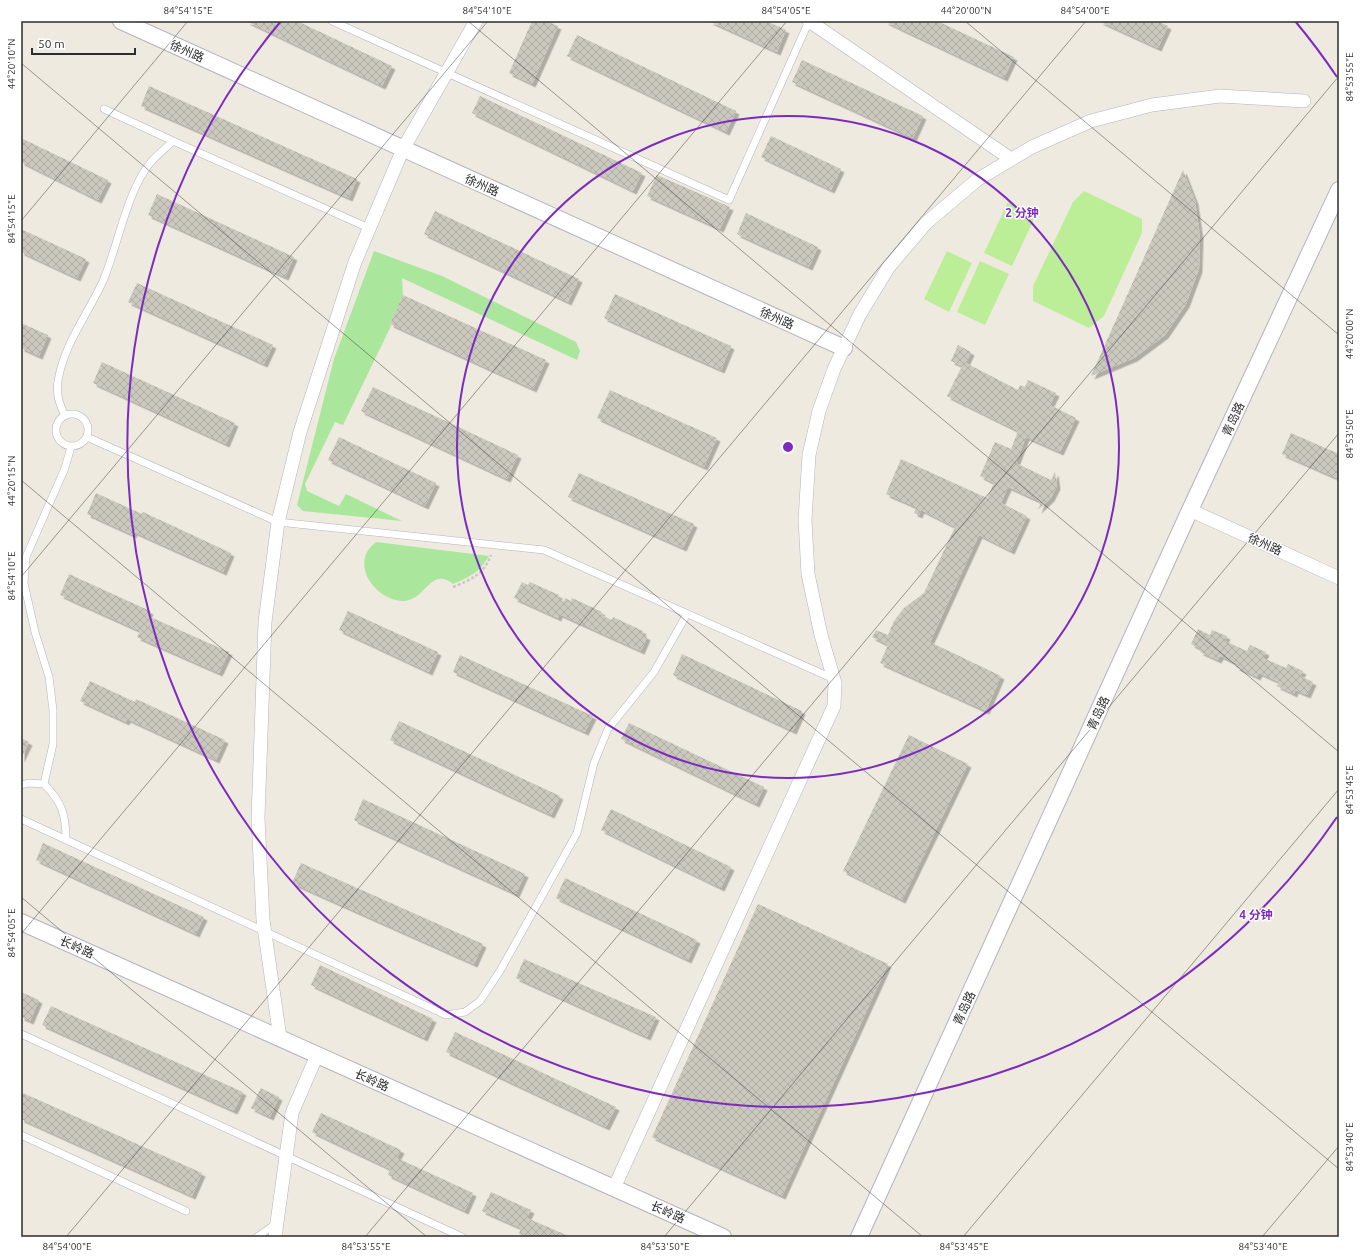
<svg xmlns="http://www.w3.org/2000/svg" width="1360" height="1258" font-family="Ubuntu,'Noto Sans SC',sans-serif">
  <defs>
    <pattern id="building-cross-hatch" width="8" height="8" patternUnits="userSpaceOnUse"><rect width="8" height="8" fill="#cbc8be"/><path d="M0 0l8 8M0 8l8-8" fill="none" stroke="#afaca4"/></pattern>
    <filter id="shadow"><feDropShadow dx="3.5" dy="3.5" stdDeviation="0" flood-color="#0004"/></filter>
  </defs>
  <rect width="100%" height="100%" fill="#efeae0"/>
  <!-- grass -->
  <path fill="#aae69b" d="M374,251L442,276L576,342L580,351L577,360L402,278L403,295L390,324L391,326L343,425L335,422L305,484L307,491L339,506L346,494L402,521L303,511L297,505L334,359Z
    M376,542L489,556C479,573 471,576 453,584C430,566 426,601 403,601C375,600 348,563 376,542Z"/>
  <!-- pitch -->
  <path fill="#bcee97" d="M1084,191L1142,219V233L1104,316L1089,328L1033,301V286L1073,202Z
    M1008,202L1036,215L1012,266L984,253Z
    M947,251L972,263L949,312L924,299Z
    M980,261L1009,274L985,325L957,312Z"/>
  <!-- building -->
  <path fill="url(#building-cross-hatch)" filter="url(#shadow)" d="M246,21H297L392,66L382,86Z
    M532,21H546L558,26L532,84L509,73Z
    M709,21H766L786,30L777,52Z
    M884,21H937L1014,57L1004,78Z
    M1099,21H1157L1168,26L1158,48Z
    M577,35L736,111L726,132L567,56Z
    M802,60L923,116L913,138L792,82Z
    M149,86L357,179L349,198L141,106Z
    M480,96L642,173L633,191L472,113Z
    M771,136L841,169L831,190L761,157Z
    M21,138L108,180L98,200L21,162Z
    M1183,170L1195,201L1200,236L1199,269L1186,304L1165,335L1134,358L1091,376Z
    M657,175L730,207L720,229L647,196Z
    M157,194L294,257L285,277L148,215Z
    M435,211L579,279L568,302L424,234Z
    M746,213L818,247L809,267L737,234Z
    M21,229L86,259L77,278L21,252Z
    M137,283L273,345L264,364L128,302Z
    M615,294L731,346L721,370L604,318Z
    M403,295L546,360L533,389L390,324Z
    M21,323L48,335L39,356L21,348Z
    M958,345L971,352L966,363L1018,390L1020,385L1025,387L1028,380L1056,393L1050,405L1076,418L1060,452L1026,437L1016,463L1051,480L1055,472L1057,486L1051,498L1038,510L1041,502L1008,487L1001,503L1027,516L1011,551L979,535L930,642L1001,676L986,711L880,663L888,645L872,637L876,630L888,635L894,621L904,608L924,593L955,527L921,510L919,515L914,513L916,507L886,494L901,459L987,498L994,483L980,476L995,442L1011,449L1018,431L947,396L962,366L951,361Z
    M102,362L235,423L226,444L93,383Z
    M373,387L518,455L507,479L361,411Z
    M610,390L717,438L704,467L597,418Z
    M1291,433L1339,454V479L1282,454Z
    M339,437L436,483L425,506L328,460Z
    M579,473L694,524L683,548L568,497Z
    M96,493L142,514L143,512L231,553L223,572L134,532L133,535L87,514Z
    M69,574L150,611L148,616L229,652L219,673L137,637L140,631L60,595Z
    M522,582L528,585L530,582L559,595L558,599L564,601L565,598L571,601L572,598L602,612L601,615L612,620L613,617L643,631L642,634L647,637L641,651L559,614L558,618L514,598Z
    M348,611L438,652L429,672L339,630Z
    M1198,629L1210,635L1212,630L1227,636L1225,641L1247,651L1250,645L1266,652L1263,658L1286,668L1288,664L1303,671L1300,676L1313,682L1307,695L1295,690L1294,694L1277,686L1279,682L1259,673L1257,677L1236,667L1238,664L1220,656L1218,660L1200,652L1201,649L1191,644Z
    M682,654L802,711L793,731L673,675Z
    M460,655L593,716L585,732L453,672Z
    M90,681L135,702L136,699L225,740L216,760L127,719L126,722L80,701Z
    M399,721L560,796L551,815L390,740Z
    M629,723L764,787L756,804L621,739Z
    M909,735L968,764L902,900L843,871Z
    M21,738L29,742L21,759Z
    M363,799L525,874L516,894L354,820Z
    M611,809L731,867L721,888L601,830Z
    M43,843L204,917L196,934L36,860Z
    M301,863L483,944L474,964L292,883Z
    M565,878L697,940L688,960L556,898Z
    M758,904L888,964L782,1196L652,1137Z
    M524,959L656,1017L647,1037L516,978Z
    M320,965L433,1019L424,1038L311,985Z
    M21,992L39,1000L30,1021L21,1017Z
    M51,1006L243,1092L234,1111L42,1025Z
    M455,1032L616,1107L606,1127L446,1052Z
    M261,1088L279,1097L270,1117L251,1108Z
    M23,1093L202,1173L192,1196L21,1119V1096Z
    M321,1113L401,1150L397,1158L473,1193L465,1211L388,1175L390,1169L312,1132Z
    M491,1192L531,1210L527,1218L571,1237H526L519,1234L521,1228L482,1211Z"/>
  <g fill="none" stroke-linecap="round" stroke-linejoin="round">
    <!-- service casing -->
    <g stroke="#b3b3c1" stroke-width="8">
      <path id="service" d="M332,21L729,200L809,21
        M104,109L173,141L369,228
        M56 430a16 16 0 1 1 32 0a16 16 0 1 1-32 0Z
        M65,416C59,403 56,394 58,381C64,344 88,314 103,281C118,246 127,190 151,162C157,155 166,148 173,141
        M87,437L278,522L544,550L834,679
        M44,784L53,744V710L49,677L35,632L24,583L26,557L65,468L71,447
        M21,785L28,783L44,784C62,802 66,815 66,840
        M21,819L446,1015L465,1012L480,1001L500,971L577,833L594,763L608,729L654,672L687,614
        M21,1034L462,1237
        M21,1135L186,1211
        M257,1237L277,1223"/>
    </g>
    <!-- minor casing -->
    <g stroke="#b3b3c1" stroke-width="14">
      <path id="minor" d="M809,21L1011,159
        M1190,510L1339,578
        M280,1038L263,920L258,818L265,622L278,522L300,432L355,262L403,149L476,21
        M614,1188L834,706L835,683L821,635L808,574L805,520L809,455L819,411L834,369L860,314L888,268L926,223L977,180L1032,147L1091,121L1152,105L1220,96L1304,101
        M275,1237L292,1113L317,1055"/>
    </g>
    <!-- tertiary casing -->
    <g stroke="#b3b3c1" stroke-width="18">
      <path id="tertiary" d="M121,21L844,348
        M21,922L723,1237
        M859,1237L1190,510L1339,190"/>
    </g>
    <!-- path -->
    <path stroke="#c8c8c8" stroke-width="2.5" stroke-dasharray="3 2" stroke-linecap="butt" d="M453,587C471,580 484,574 491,555"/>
    <!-- service -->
    <use href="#service" stroke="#fff" stroke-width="7"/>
    <!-- minor -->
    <use href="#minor" stroke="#fff" stroke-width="13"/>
    <!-- tertiary -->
    <use href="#tertiary" stroke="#fff" stroke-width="16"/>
  </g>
  <!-- ticks -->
  <path fill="none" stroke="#2d2d2d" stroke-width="1" stroke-opacity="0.45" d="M468,21L1339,752M965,21L1339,335M21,63L1339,1169M21,221L188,21M21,480L923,1237M21,577L488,21M21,897L427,1237M21,934L787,21M66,1237L1086,21M365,1237L1339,76M664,1237L1339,433M963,1237L1339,789M1262,1237L1339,1146"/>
  <!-- distance rings -->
  <g fill="none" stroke="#7b2cbf" stroke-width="2">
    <circle cx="788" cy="447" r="331"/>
    <path d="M1337 817A662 662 0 1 1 281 21M1295 21A662 662 0 0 1 1337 77"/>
  </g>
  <g text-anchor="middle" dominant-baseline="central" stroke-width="3" stroke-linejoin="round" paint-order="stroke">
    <!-- street labels -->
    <g font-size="12" fill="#2d2d2d" stroke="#fff">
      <text transform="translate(187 51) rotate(24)">徐州路</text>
      <text transform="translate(482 185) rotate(24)">徐州路</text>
      <text transform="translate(777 318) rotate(24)">徐州路</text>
      <text transform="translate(1233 419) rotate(-65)">青岛路</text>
      <text transform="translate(1265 544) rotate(24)">徐州路</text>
      <text transform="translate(1098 713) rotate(-65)">青岛路</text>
      <text transform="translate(77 947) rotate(24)">长岭路</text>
      <text transform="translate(964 1008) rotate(-65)">青岛路</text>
      <text transform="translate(372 1080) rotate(24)">长岭路</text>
      <text transform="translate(668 1212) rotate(24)">长岭路</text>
    </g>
  </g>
  <circle cx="788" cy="447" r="6" fill="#7b2cbf" stroke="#fff" stroke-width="2"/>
  <g font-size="12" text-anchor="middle" font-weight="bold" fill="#7b2cbf" stroke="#fff" stroke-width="3" stroke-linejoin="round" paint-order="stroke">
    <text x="1022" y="217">2 分钟</text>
    <text x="1256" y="919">4 分钟</text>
  </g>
  <!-- border -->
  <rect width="1360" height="1258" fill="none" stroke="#ffffff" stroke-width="44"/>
  <!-- scale -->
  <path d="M32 48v6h103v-6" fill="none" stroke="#2d2d2d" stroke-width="2"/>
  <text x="38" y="48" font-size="12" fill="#2d2d2d" stroke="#ffffff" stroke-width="3" paint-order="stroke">50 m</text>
  <rect x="22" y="22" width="1316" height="1214" fill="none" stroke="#2d2d2d" stroke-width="1.5"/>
  <g font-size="10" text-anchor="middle" fill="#2d2d2d">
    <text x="188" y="14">84°54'15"E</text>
    <text x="487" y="14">84°54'10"E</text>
    <text x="786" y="14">84°54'05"E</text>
    <text x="966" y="14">44°20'00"N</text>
    <text x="1085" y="14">84°54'00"E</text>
    <text transform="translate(11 64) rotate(-90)" y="4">44°20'10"N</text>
    <text transform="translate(1349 77) rotate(-90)" y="4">84°53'55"E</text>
    <text transform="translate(11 219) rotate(-90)" y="4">84°54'15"E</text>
    <text transform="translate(1349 334) rotate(-90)" y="4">44°20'00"N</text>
    <text transform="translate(1349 434) rotate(-90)" y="4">84°53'50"E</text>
    <text transform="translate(11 481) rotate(-90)" y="4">44°20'15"N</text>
    <text transform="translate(11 576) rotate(-90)" y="4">84°54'10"E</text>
    <text transform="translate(1349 790) rotate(-90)" y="4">84°53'45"E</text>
    <text transform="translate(11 933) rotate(-90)" y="4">84°54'05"E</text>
    <text transform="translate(1349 1147) rotate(-90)" y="4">84°53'40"E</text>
    <text x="67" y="1250">84°54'00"E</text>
    <text x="366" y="1250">84°53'55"E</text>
    <text x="665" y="1250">84°53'50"E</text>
    <text x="964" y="1250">84°53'45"E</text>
    <text x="1263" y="1250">84°53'40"E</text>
  </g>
</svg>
